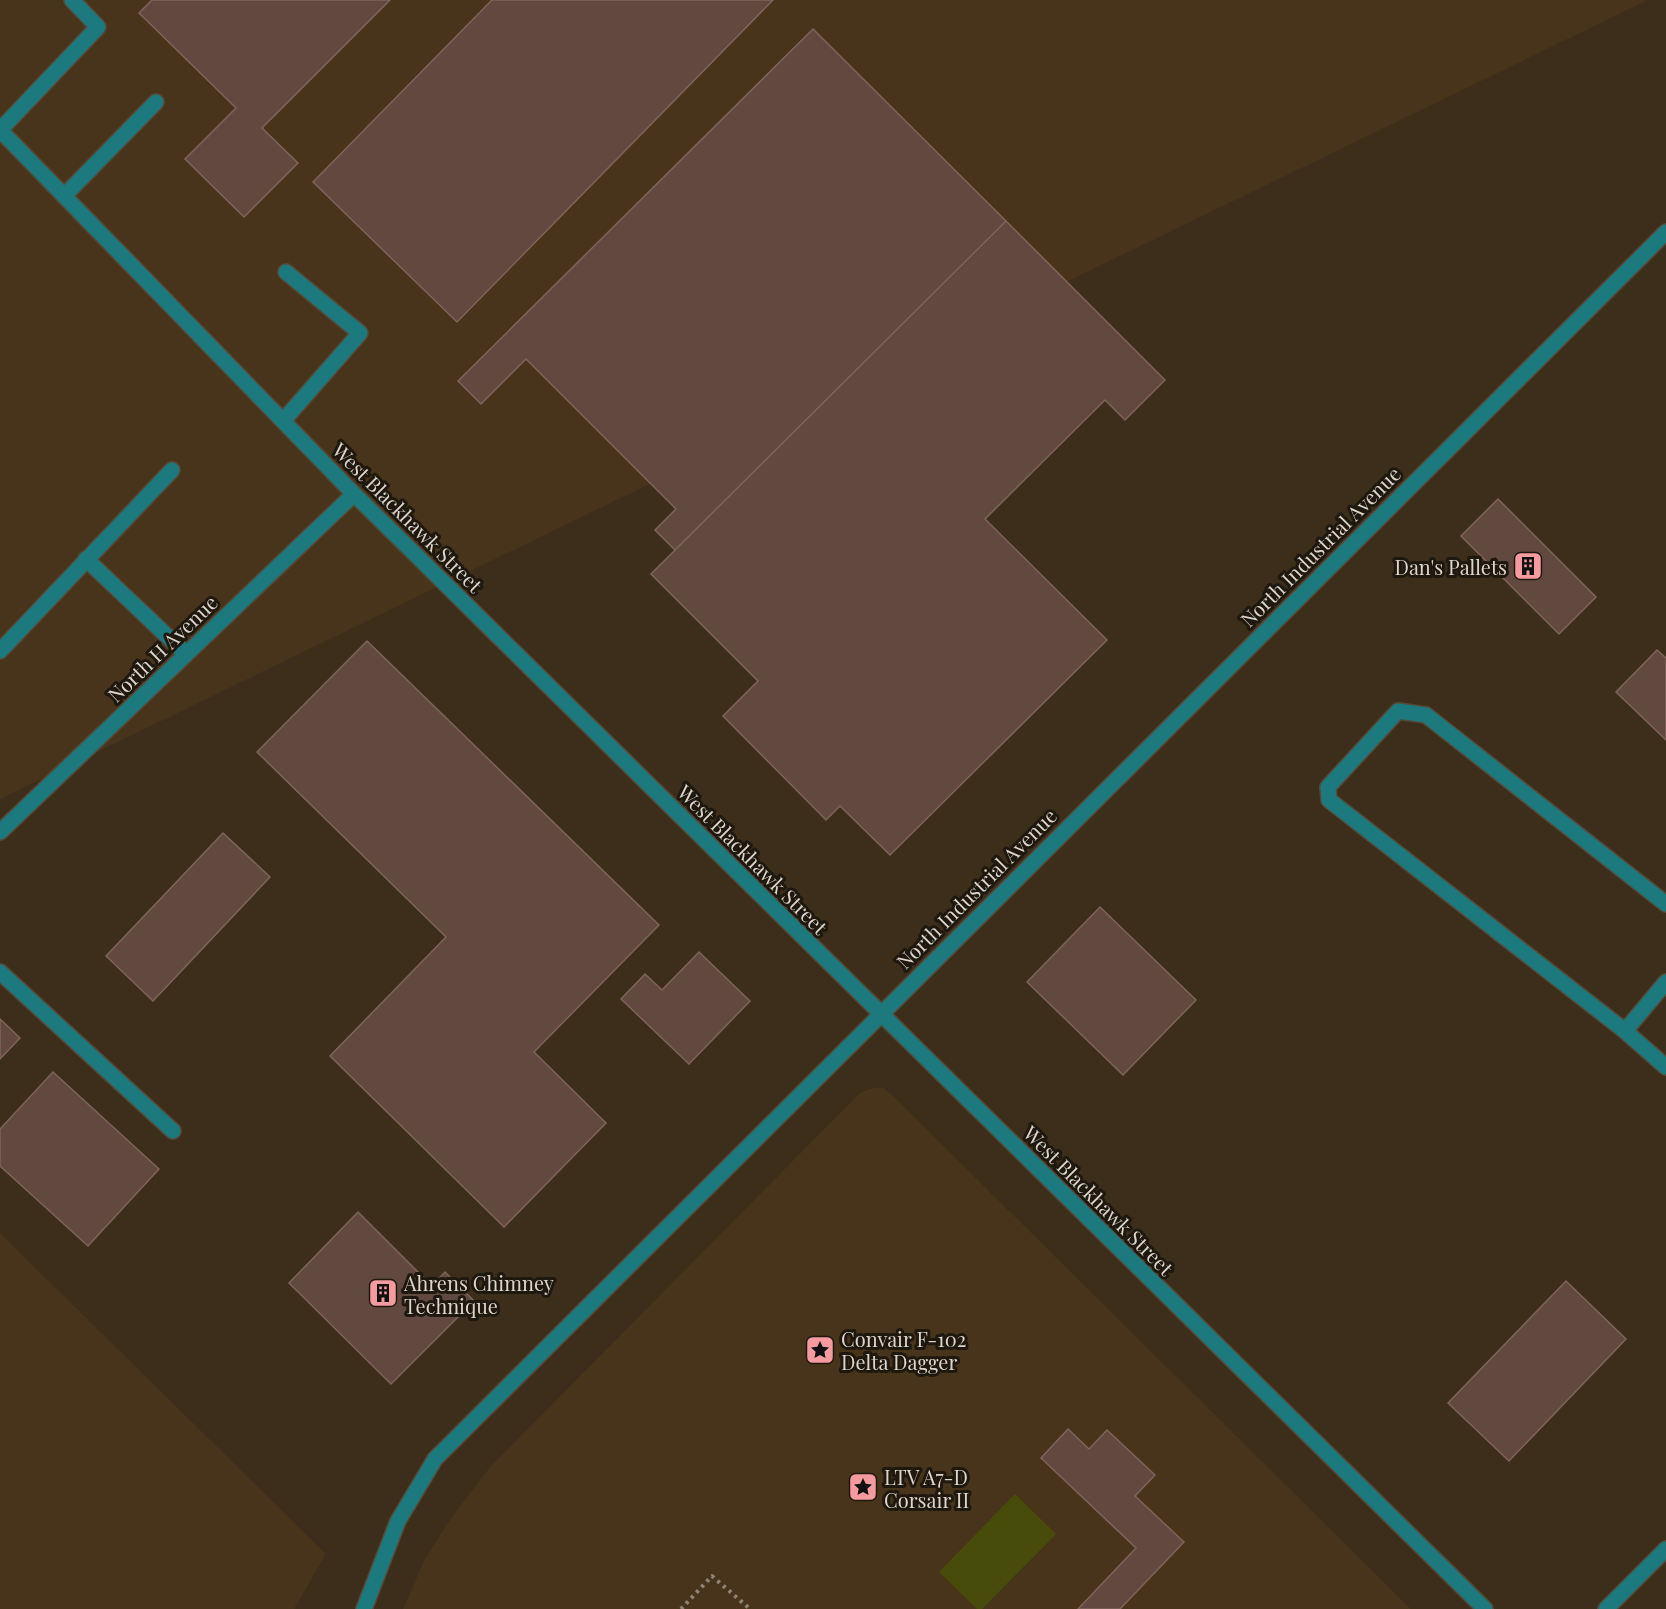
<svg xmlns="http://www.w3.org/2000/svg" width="1666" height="1609" font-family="'Playfair Display',serif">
  <rect width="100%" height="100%" fill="#3c2e1b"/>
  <!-- built -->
  <path fill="#47341b" d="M0,0H1648L0,799Z
    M872,1088H884L893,1096L1411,1609H403L424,1561L451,1518L490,1467L860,1093Z
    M0,1233L326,1554L294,1609H0Z"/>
  <!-- green -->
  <path fill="#484c0a" d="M1015,1494L1056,1534L982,1609H977L939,1572Z"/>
  <!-- building -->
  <path fill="#624940" stroke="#7e645a" stroke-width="1.5" d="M152,0H390L262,128L298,163L244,217L185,159L236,108L139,13Z
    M492,0H773L457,322L313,182Z
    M813,29L1006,221L675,550L655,530L676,509L526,359L481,404L458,381Z
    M1006,221L1165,380L1125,420L1105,400L985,519L1107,640L890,855L840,806L826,820L723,716L758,681L651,574Z
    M1498,499L1596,597L1559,634L1461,536Z
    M367,641L659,925L534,1052L606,1123L504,1227L330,1056L446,937L257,752Z
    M1657,650L1666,658V740L1616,692Z
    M223,833L270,877L153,1001L106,956Z
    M1100,907L1196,1000L1123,1075L1027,982Z
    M699,952L750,1001L689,1064L621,999L645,974L662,990Z
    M0,1019L20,1038L0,1059Z
    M53,1072L159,1169L88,1246L0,1166V1129Z
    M358,1212L432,1286L445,1272L474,1301L391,1384L289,1283Z
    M1566,1281L1626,1339L1509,1461L1448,1403Z
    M1068,1429L1089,1449L1107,1430L1155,1475L1135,1496L1184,1542L1120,1609H1078L1136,1548L1041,1458Z"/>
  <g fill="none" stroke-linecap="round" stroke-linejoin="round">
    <!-- minor casing -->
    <g stroke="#564937" stroke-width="18">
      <path id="minor" d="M0,130L354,494L1485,1609
        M0,130L98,27L72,0
        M64,196L156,102
        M283,421L360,333L286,272
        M86,559L186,654
        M0,651L172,470
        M0,832L354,494
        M1666,904L1426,715L1398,711L1328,787L1329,800L1625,1031L1666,1067
        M0,972L173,1131
        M1625,1031L1666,982
        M364,1609L398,1521L435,1459L1666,232
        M1606,1609L1666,1549"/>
    </g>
    <!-- path -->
    <path stroke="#908475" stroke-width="4" stroke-dasharray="3 4.5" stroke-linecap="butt" d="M681,1609L712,1576L750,1609"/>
    <!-- minor -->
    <use href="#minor" stroke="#1c797e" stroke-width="15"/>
  </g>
  <!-- icons -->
  <defs>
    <g id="building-square" transform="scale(1.5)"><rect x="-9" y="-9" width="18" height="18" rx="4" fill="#f59b9f" stroke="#1e180f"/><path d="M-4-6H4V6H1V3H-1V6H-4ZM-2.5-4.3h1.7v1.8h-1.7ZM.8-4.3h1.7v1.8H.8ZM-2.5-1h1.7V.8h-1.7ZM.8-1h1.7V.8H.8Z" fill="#111"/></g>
    <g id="sight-square" transform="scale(1.5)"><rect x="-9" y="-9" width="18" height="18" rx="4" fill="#f59b9f" stroke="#1e180f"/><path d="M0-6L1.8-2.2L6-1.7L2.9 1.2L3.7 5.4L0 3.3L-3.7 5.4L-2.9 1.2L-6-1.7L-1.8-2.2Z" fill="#111"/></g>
  </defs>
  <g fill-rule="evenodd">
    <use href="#building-square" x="1528" y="566"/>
    <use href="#building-square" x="383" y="1293"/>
    <use href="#sight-square" x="820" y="1350"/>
    <use href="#sight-square" x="863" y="1487"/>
  </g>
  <g text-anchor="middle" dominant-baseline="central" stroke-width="6" stroke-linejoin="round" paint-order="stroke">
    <!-- street labels -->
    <g font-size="20" fill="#ded4c9" stroke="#1e180f">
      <text transform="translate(408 517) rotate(45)">West Blackhawk Street</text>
      <text transform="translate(1320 546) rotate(-45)">North Industrial Avenue</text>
      <text transform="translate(162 648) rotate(-44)">North H Avenue</text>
      <text transform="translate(753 859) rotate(45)">West Blackhawk Street</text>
      <text transform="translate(976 888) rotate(-45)">North Industrial Avenue</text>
      <text transform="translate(1099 1200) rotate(45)">West Blackhawk Street</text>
    </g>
    <!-- poi labels -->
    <g font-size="20" fill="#ded4c9" stroke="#1e180f" text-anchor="start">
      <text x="1507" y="566" text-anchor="end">Dan's Pallets</text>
      <text x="404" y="1282">Ahrens Chimney<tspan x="404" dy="23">Technique</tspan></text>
      <text x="841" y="1338">Convair F-102<tspan x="841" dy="23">Delta Dagger</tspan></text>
      <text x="884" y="1476">LTV A7-D<tspan x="884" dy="23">Corsair II</tspan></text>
    </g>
  </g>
</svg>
